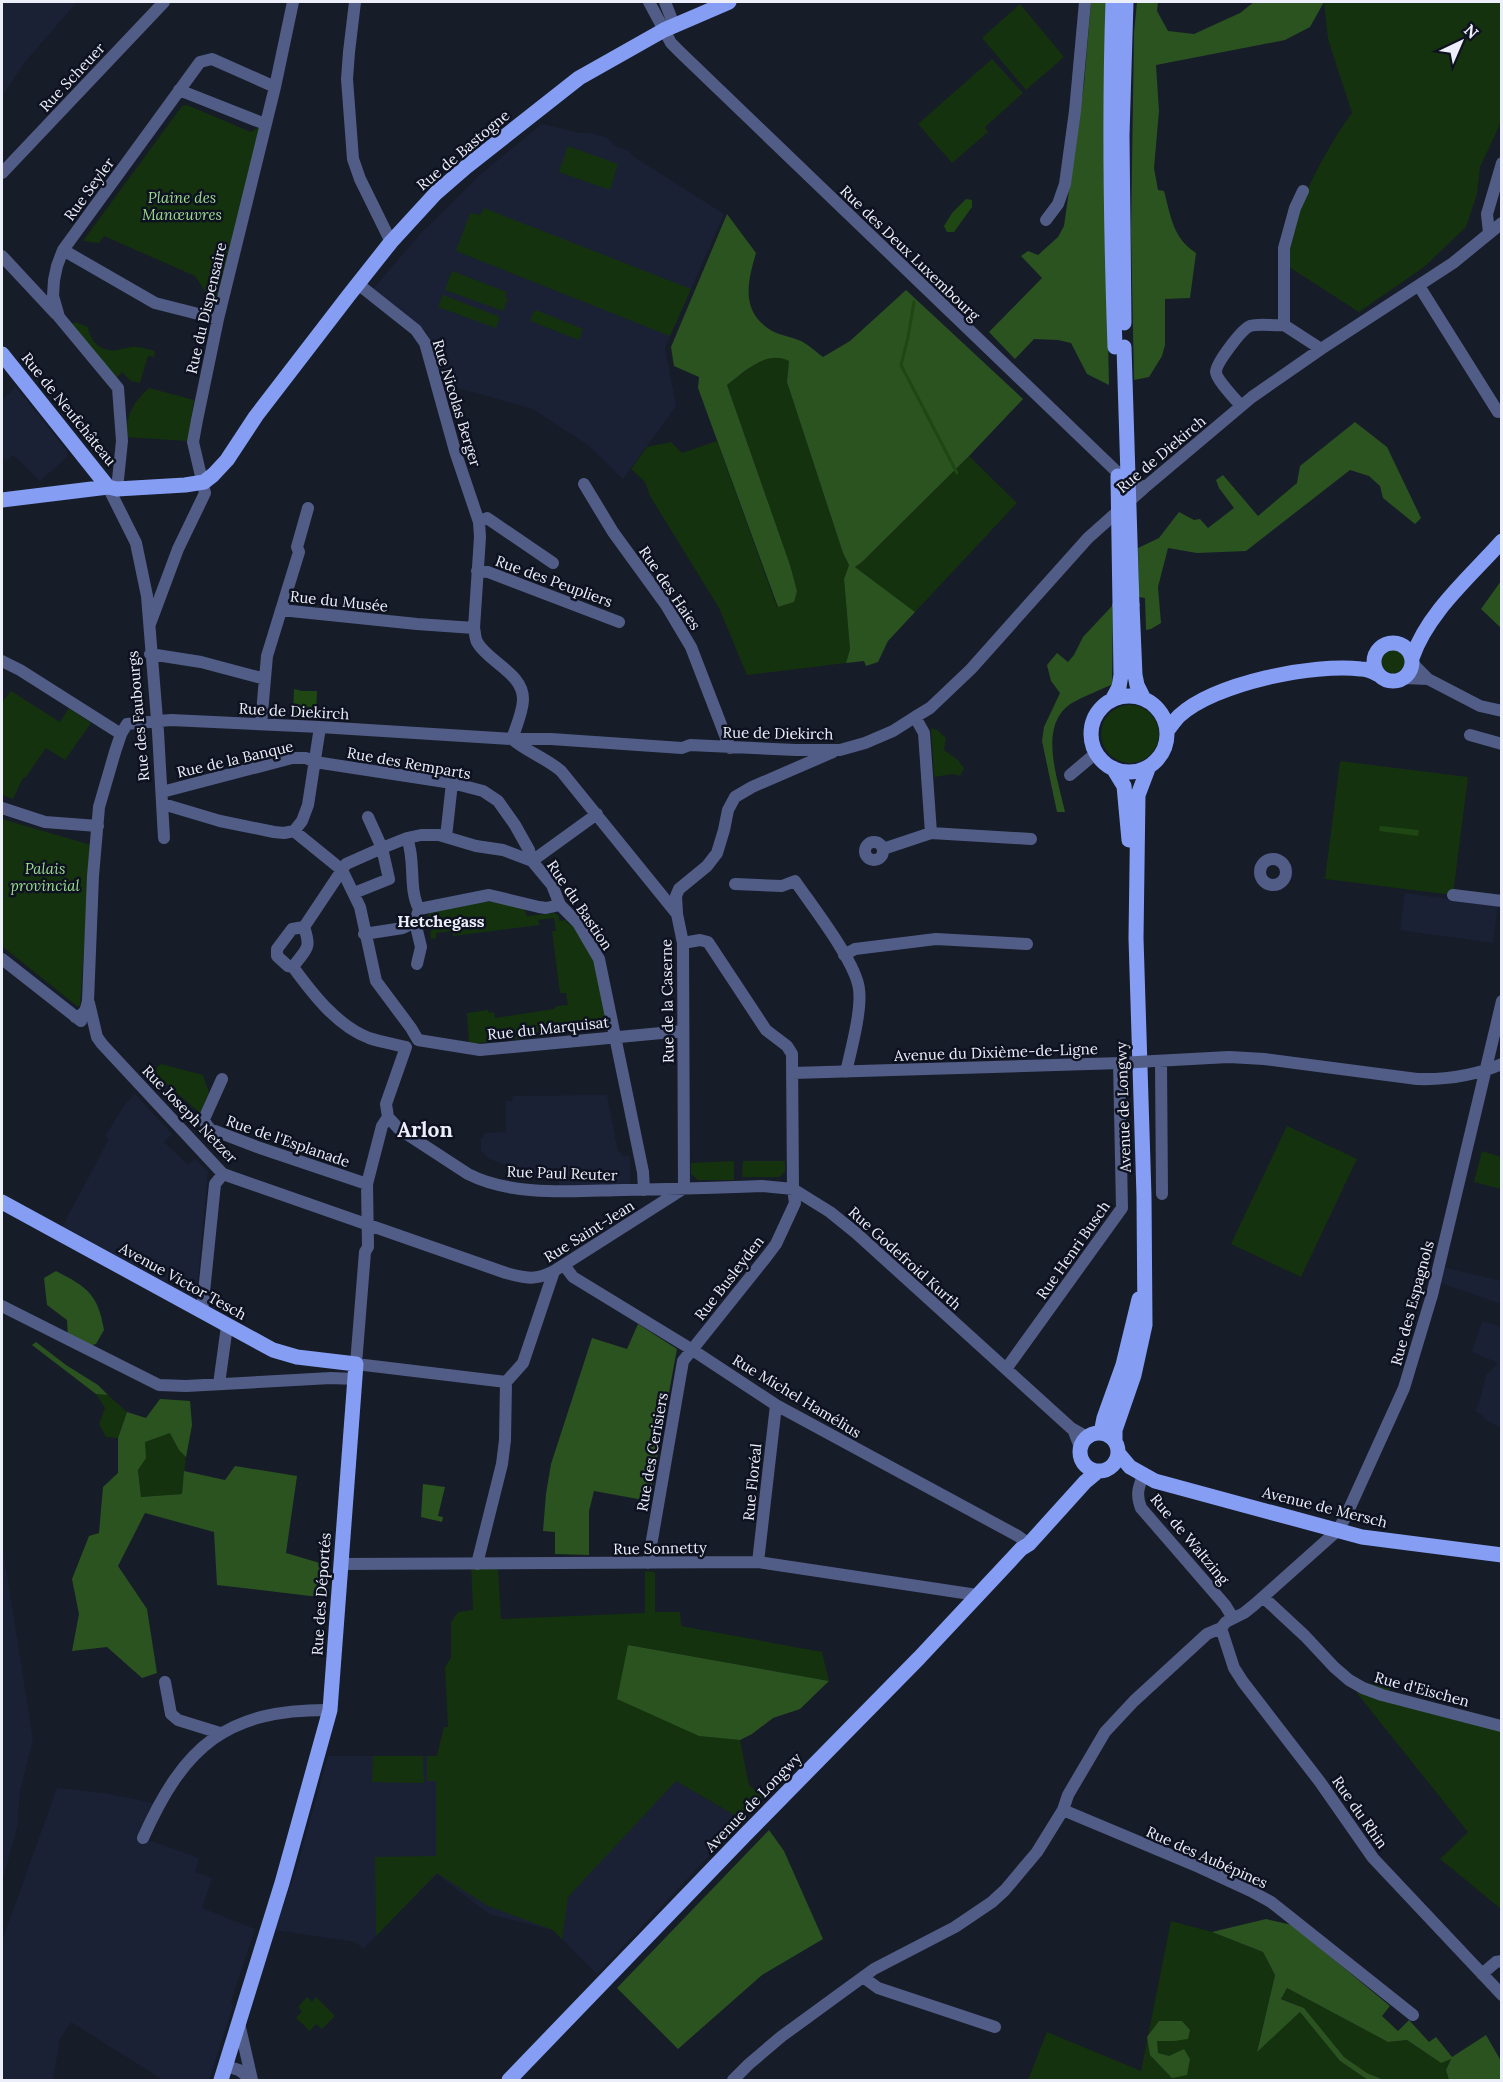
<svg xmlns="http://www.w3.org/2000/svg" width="1503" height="2082" font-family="Lora,serif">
  <rect width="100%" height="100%" fill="#171c29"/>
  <!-- built -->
  <path fill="#1b2135" d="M2,2H77L24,63L2,96Z
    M542,124L580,133H591L607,138L614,145L629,151L631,155L724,214L665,348L676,406L623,479L588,445L533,409L444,384L427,332L373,289L421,233L482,173Z
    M16,387L67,451V457L40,481L13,455L6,461L2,457V400Z
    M1405,893L1498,906L1493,943L1400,930Z
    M135,1094L172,1134L164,1142L188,1165L195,1159L208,1172L197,1290L192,1299L62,1227L109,1139L105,1136L126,1103Z
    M607,1095L618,1152L622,1153V1156H630V1186H559L558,1178L516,1179L509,1166L489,1159L481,1151V1138H484V1133L506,1132V1101H512L513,1096Z
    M1442,1267L1501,1281V1304L1438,1282Z
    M1482,1321L1501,1327V1428L1483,1418L1484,1416L1475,1411L1480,1400L1486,1375L1497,1365L1496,1362L1472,1352Z
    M2,1543L33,1740L20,1791L17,1828L2,1882Z
    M444,1727L676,1781L743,1820L597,1974L553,1930L489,1914L437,1874L363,1949L356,1942L275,1930L297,1867L328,1756H437Z
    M57,1788L103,1793L154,1803L140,1837L199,1858L195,1872L212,1878L202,1908L255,1929L231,2001L233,2006L209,2080H163L71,2022L60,2039L53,2080H2V1941Z"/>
  <!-- green -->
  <path fill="#14320d" d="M1324,2H1501V122L1480,167L1477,194L1466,227L1424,267L1359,312L1289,267C1289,254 1289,242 1292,230C1300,198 1332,139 1352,113L1328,39Z
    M1020,4L1064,57L1026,90L982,38Z
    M992,59L1023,93L985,127L988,132L952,163L918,124Z
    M187,105L251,132L258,127L260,130L216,307L195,276L104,236L99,243L83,241L182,106Z
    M568,146L618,164L610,190L559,172Z
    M484,208L691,289L670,336L456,251L470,213L480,215Z
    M452,271L507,292L505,296L508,298L503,311L445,290Z
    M443,295L500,317L496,328L438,307Z
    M536,310L583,329L579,340L530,321L533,313Z
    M75,322L88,327C90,342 102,353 118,350C125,349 129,346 137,347C143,347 149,350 155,351L154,357L148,356L140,383L131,381L122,372L114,381L69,326Z
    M772,357H782L789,361L787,382L843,553L849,565L844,579L850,649L846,663L747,675L719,608L650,496L645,482L631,469L647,447L671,442L682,453L717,441L777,607L794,602L790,565L727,385L756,363Z
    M149,388L194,400L188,441L125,437C128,413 131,405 149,388Z
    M969,456L1017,503L915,612L855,567L862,562Z
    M1381 661a12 12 0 1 1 24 0a12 12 0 1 1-24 0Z
    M11,691L60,722L69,708L91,723L65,760L46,748L26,777L23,778L13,799L2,795V702Z
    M1101 734a29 29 0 1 1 58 0a29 29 0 1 1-58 0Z
    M931,728L937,730L946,738L944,750L958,760L964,768L960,776L953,774L934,777Z
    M1340,761L1468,777L1453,895L1325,879Z
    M2,819L91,845L80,1006H77L2,946Z
    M494,901L524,909L527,916L555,913L559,916V921L566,920L567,923L574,926L595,959L608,1029L469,1044L467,1013L488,1010L489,1013L494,1012L495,1018L554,1009L557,1006L568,1005L566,993H560L552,931H556L554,918L538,920L540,925L453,936L452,931L436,933V938L431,939L430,932L433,929L428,917L430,912L438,908Z
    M161,1064L203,1075L209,1093L200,1113L156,1075L157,1067Z
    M1287,1126L1357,1159L1301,1277L1231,1244Z
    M1482,1151L1501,1157V1189L1474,1182Z
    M734,1161V1180H698L691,1174V1163Z
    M743,1161H785V1171L780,1177H742Z
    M96,1394L108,1395L127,1412L118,1438L106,1437L99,1424L105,1408Z
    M160,1399L190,1401L192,1425L186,1457L182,1494L141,1497L138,1470L146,1418Z
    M471,1564L498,1568L501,1619L645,1613V1571L655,1572V1612H680L681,1626L822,1652L829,1681L628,1645L699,1736L740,1740L749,1785L764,1798L743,1820L676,1781L568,1897L562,1939L553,1930L488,1906L437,1873L376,1936L375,1857L436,1856V1781H427V1756H437L444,1727H448L445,1667L451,1658V1622L458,1612L473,1610Z
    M1382,1674L1395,1684L1389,1691L1501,1720V1909L1440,1859L1468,1832L1357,1693C1367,1684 1372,1687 1382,1674Z
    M373,1756H423L424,1783L372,1782Z
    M1171,1921L1212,1932L1263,1952L1275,1975L1257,2051L1300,2012L1340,2061L1368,2080H1028L1047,2032L1141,2071Z
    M1287,1988L1388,2042L1407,2040L1441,2063L1451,2058L1446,2070L1449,2080H1384L1367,2073L1344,2057L1304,2008L1281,1998Z
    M307,1997L312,2002L316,1997L335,2016L322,2029L316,2024L310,2031L296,2018L302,2011L298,2007Z"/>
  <!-- forest -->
  <path fill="#2b5320" d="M1091,2H1107L1104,168L1109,385L1087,374L1071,343L1058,340L1034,339L1015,359L989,332L1042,278L1021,256L1028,251L1038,255L1058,237L1064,226L1084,84Z
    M1137,2H1158L1157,11L1168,31L1194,34L1240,13L1254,2H1324L1310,27L1285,40L1156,65L1159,111L1154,168L1158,190L1164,191C1171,217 1173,238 1196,253L1190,298L1165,299V345L1162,356L1149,377L1134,380L1131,231L1134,33Z
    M727,214L756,253C747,284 740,313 774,332C783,336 792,337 801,341C809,345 816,352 823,357L850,341L906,290L1023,399L969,456L862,562L855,567L915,612L888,641L878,662L866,666L864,661L846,663L850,649L844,579L849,565L843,553L787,382L789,361C767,349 744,372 727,385L790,565L797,591L794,602L778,607L698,388L699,377L674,366L671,347Z
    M1355,422L1387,447L1421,518L1415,524L1383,498L1380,486L1369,476L1350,470L1246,551L1197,553L1168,548L1158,587L1161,623L1151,629L1146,630L1145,598L1139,597L1138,548L1159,538L1179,512L1194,520L1200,519L1208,528L1234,508L1219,488L1216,480L1223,475L1258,516L1297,483L1300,466Z
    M1501,581V628L1481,609Z
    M1113,605L1112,686L1111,685C1098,691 1084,696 1072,703C1037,725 1058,779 1065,812H1057L1042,741L1044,727L1060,693L1051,681L1047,665L1057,653L1068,662L1074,655L1083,637Z
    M56,1271C87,1287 98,1294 104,1330L96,1344L89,1346L68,1336L67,1320L47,1305L44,1278Z
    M638,1324L677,1349L649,1501L594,1491L589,1511V1555L555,1554V1532L543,1531L546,1494L551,1464L592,1338L627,1349Z
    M36,1342L66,1365L98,1385L108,1395L96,1394L32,1345Z
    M160,1399L190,1401L192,1425L186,1457L179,1450L170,1433L145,1442L146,1458L138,1470L141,1497L182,1494L184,1471L225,1480L235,1466L297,1476L286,1553L330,1566L327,1598L217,1585L214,1532L145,1513L118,1566L147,1609L157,1673L142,1678L107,1647L72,1651L79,1614L72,1579L89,1536L99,1533L103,1487L118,1473V1438L127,1412L146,1418Z
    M423,1484L445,1487L438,1516L443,1517L442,1522L421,1517Z
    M628,1645L829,1681L800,1709L773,1718L752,1734L740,1740L699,1736L617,1699Z
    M769,1830L784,1851L823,1939L762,1975L678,2049L617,1988Z
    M1266,1919L1292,1925L1390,2006L1382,2016L1398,2031L1409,2020L1429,2042L1436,2037L1452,2057L1486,2035L1501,2061V2080H1449L1446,2070L1451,2059L1441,2063L1407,2040L1388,2042L1287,1988L1281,1999L1304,2008L1344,2057L1367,2073L1384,2080H1368L1340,2061L1300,2012L1257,2052L1275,1975L1263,1952L1212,1932Z
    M1159,2021H1182L1190,2030L1188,2039L1174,2041H1157L1158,2053L1169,2056L1184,2049L1190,2059L1187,2075L1172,2078L1150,2055L1147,2037Z"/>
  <!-- water -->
  <path fill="#1f4714" d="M966,199L972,200V207L954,232H947L944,226L952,213Z
    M294,689L302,691H317L316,716L293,715Z
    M1380,826L1419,830L1418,836L1379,831Z"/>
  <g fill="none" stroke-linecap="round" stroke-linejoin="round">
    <!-- stream -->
    <path stroke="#1f4714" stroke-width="3" d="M914,302L908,337L901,365L957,473"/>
    <!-- minor -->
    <path stroke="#515d86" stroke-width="12" d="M355,2L349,52L347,79L353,159L360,179L391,242
      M649,2L671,43L681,53L1116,471L1144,488
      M665,2L674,25
      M179,90L265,124
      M2,173L164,2
      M1303,191L1295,208L1284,248V325L1321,349
      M1046,220L1058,204L1065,184L1075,111L1085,2
      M1489,233L1487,214L1502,163
      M63,250L155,303L218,319
      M2,256L56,314
      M358,284L416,330L425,343L455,451L479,522L480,537L474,628C475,632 475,638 477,642C488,662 523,673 523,699C523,711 516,727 512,739
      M1419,286L1498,412
      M1241,406C1236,400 1216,379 1216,372C1216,363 1242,329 1250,326C1259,323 1274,326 1284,325
      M584,484L613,532L666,605L691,647L730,748
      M108,487L136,543L147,596L158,732L164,838
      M117,489L122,441L118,388L59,317L53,296L54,280L57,266L63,250L200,62L212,59L275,87
      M479,522L487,518L553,563
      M477,571L488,572L619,622
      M281,610L417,624L474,628
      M150,624L178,549L205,493L193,442L197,420L218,319L275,87L293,2
      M150,654L201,662L265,679
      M2,661L20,670L121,734
      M1412,663L1428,679L1480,706L1502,711
      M1404,678L1428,679
      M915,717L924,733L931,833
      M261,724L267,656L299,552L297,547L308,508
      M1470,735L1502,744
      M512,739C527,752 546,758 561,771L677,914L683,943L684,1188
      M1070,775L1096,753
      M162,792L292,758H306L315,762L452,783L483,791L498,801L515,825L529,850L532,861L552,885L560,905L578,923L599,959L643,1172L644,1190
      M163,804L220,821L274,832L284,833L294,831L302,821L308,805L320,727
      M2,808L45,822L98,826
      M294,831L342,870L360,907L376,981L411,1028L418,1040
      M446,837L452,783
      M407,838C416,861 408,888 419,909
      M865 851a9 9 0 1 1 18 0a9 9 0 1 1-18 0Z
      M883,849L931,833L1031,839
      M1260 872a13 13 0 1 1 26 0a13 13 0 1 1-26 0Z
      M532,861L597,814
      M735,884L782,886L795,881C812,906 856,962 859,989C862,1010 851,1050 846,1072
      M354,893L389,879L382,848L368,817
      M1453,895L1502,901
      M419,909L489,895L539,907L546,908L560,905
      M677,913L676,896L679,889L707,866L717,853L724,830L728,810L735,797L752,787L833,752
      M415,922L421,947L417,964
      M304,927L346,864L382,848L407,838L421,835H439L476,846L503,850L532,861
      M364,934L403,928L415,922L419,909
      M844,955L855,949L936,939L1027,944
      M2,959L81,1021
      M293,967C306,948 312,950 304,927L292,929L277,949V956L288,966L293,967C312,993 337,1026 369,1038C381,1042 394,1044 406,1047
      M89,1003L97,1037L102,1044L223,1174L506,1273C526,1278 535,1281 554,1271L683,1189
      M75,1017C85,1015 86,1010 88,1001L93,876L99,807L115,752L121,734L127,724L171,720L320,727L512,739H551L682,748L690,745L796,750H840L865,743L893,731L915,717L930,708L971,669L1088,538L1144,488L1252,397L1321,349L1453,263L1502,223
      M418,1040L480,1050L683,1031
      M406,1047L386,1104L388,1117L399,1129L468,1174C513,1197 574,1191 623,1190C670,1189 716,1188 762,1186L793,1189L830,1212L856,1233L1071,1428L1087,1437
      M1154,1061L1229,1057L1264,1059L1417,1079C1448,1080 1474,1076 1502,1064
      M1161,1061L1162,1194
      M793,1073L1121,1063
      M222,1079L204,1119L206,1124L210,1129L260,1148L367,1184
      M388,1117L382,1126L367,1184L368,1247L365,1252L356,1364L506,1382
      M564,1265L573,1277L691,1349L776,1405L1018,1536L1029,1544
      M2,1306L159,1385L186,1386L331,1378L355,1379
      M202,1312L215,1184L223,1174
      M1006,1369L1122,1208L1119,1063
      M506,1382L523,1363L554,1271
      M219,1384L227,1326
      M1073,1429L1080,1447
      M1143,1476C1138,1488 1136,1495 1141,1508L1225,1605L1233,1618
      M758,1562L776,1405
      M648,1563L683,1361L767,1256L776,1244L795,1203L793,1189L792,1054L787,1046L766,1030L708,942L700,940L683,943
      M341,1564L758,1562L977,1595
      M477,1564L502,1464L505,1440L506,1382
      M1263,1597L1305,1636L1334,1667L1349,1680L1363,1688L1382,1695L1501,1726
      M1221,1628L1234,1668L1243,1682L1320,1782L1373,1858L1502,1995
      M165,1682L171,1714L178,1720L220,1733
      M1063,1810L1199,1867L1251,1891L1271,1902L1413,2015
      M143,1838C184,1746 226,1709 330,1710
      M1482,1974L1496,1962L1502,1961
      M863,1977L878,1988L995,2027
      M239,2023L252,2080
      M226,2066L239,2070L252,2080
      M733,2080L749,2064L782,2036L874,1969L955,1927L992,1902L1005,1890L1037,1852L1063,1810L1068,1795L1105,1732L1134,1701L1207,1634L1221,1628L1226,1622L1244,1613L1254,1605L1337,1531L1345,1518L1404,1388L1432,1295L1502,1001"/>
    <!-- major -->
    <path stroke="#859ef4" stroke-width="15" d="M1113,2C1109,117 1111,232 1115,347
      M1124,323L1122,135L1126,2
      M2,354L108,487
      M2,500L108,487L117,489L185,485L204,482L213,475L227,460L256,416L349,295L391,242L436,193L466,167L579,78L664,30L729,2
      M1132,605L1135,675L1137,685L1144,699
      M1374 662a19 19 0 1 1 38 0a19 19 0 1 1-38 0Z
      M1412,658C1428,612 1470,577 1502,541
      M1091 734a38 38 0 1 1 76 0a38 38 0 1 1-76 0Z
      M1112,700L1119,687L1121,675L1120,605
      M1167,731C1171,726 1175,720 1179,716C1215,683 1314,663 1361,669C1368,669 1373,672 1379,675
      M1113,768L1124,786L1129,840
      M2,1202L273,1350L297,1357L356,1364L330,1710L282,1883L221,2080
      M1080 1452a19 19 0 1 1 38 0a19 19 0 1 1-38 0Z
      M1101,1433L1104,1418L1123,1365L1139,1299
      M1115,1441V1430L1134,1375L1145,1325L1144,1196L1136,938L1138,795L1149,766
      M1119,1454L1130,1467L1155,1481L1362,1537L1502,1555
      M509,2080L746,1834L919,1658L1021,1549L1029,1544L1085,1482L1097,1472"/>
    <!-- minor-bridge -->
    <path stroke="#515d86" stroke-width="12" d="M1121,1063L1154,1061"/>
    <!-- major-bridge -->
    <path stroke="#859ef4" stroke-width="15" d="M1124,347L1132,605
      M1118,476L1120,605"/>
  </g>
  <g text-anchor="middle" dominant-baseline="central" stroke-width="5" stroke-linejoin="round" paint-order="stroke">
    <!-- street labels -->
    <g font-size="15" fill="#eceff9" stroke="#0e1220">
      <text transform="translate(72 77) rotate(-47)">Rue Scheuer</text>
      <text transform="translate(463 150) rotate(-40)">Rue de Bastogne</text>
      <text transform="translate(89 189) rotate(-54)">Rue Seyler</text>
      <text transform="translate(910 253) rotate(44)">Rue des Deux Luxembourg</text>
      <text transform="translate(206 308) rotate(-77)">Rue du Dispensaire</text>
      <text transform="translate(457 403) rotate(73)">Rue Nicolas Berger</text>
      <text transform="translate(69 409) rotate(51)">Rue de Neufchâteau</text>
      <text transform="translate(1161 454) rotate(-40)">Rue de Diekirch</text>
      <text transform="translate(554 581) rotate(20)">Rue des Peupliers</text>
      <text transform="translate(670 588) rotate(56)">Rue des Haies</text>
      <text transform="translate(339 601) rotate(6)">Rue du Musée</text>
      <text transform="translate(294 711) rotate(3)">Rue de Diekirch</text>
      <text transform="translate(138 716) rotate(-95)">Rue des Faubourgs</text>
      <text transform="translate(778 733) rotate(1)">Rue de Diekirch</text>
      <text transform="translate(235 759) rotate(-13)">Rue de la Banque</text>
      <text transform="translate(409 763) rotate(10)">Rue des Remparts</text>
      <text transform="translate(580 905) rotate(56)">Rue du Bastion</text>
      <text transform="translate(667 1001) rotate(-91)">Rue de la Caserne</text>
      <text transform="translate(548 1028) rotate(-6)">Rue du Marquisat</text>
      <text transform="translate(996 1052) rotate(-2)">Avenue du Dixième-de-Ligne</text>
      <text transform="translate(1123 1107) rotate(-92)">Avenue de Longwy</text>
      <text transform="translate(190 1114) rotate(46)">Rue Joseph Netzer</text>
      <text transform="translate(288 1141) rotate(19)">Rue de l'Esplanade</text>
      <text transform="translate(562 1173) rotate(2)">Rue Paul Reuter</text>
      <text transform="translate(589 1231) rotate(-32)">Rue Saint-Jean</text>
      <text transform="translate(1073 1250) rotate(-55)">Rue Henri Busch</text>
      <text transform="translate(905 1258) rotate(42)">Rue Godefroid Kurth</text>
      <text transform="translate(729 1278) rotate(-52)">Rue Busleyden</text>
      <text transform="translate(183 1281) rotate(29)">Avenue Victor Tesch</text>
      <text transform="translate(1412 1303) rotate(-75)">Rue des Espagnols</text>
      <text transform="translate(797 1396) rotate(31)">Rue Michel Hamélius</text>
      <text transform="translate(652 1452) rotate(-80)">Rue des Cerisiers</text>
      <text transform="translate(752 1482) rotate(-84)">Rue Floréal</text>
      <text transform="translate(1325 1507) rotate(14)">Avenue de Mersch</text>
      <text transform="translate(1190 1539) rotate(50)">Rue de Waltzing</text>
      <text transform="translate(660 1548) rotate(-1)">Rue Sonnetty</text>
      <text transform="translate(321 1594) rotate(-86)">Rue des Déportés</text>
      <text transform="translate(1422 1689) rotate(15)">Rue d'Eischen</text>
      <text transform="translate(753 1802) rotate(-46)">Avenue de Longwy</text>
      <text transform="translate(1360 1812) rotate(55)">Rue du Rhin</text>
      <text transform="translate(1207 1857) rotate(24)">Rue des Aubépines</text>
    </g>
    <!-- park labels -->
    <g font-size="15" font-style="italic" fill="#9ddb8f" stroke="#0e1220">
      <text x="182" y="197">Plaine des<tspan x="182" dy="17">Manœuvres</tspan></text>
      <text x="45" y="868">Palais<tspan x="45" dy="17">provincial</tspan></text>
    </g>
    <!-- neighbourhood labels -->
    <g font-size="16" font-weight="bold" fill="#eceff9" stroke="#0e1220">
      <text x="441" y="921">Hetchegass</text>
    </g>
    <!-- district labels -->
    <g font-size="21" font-weight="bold" fill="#eceff9" stroke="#0e1220">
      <text x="425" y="1129">Arlon</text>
    </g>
  </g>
  <!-- border -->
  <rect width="1503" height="2082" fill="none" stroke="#eceff9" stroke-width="6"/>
  <!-- north arrow -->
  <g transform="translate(1461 42) rotate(44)" stroke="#0e1220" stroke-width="4.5" paint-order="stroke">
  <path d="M0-4.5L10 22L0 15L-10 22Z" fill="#eceff9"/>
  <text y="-9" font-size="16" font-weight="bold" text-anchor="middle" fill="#eceff9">N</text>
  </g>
</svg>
